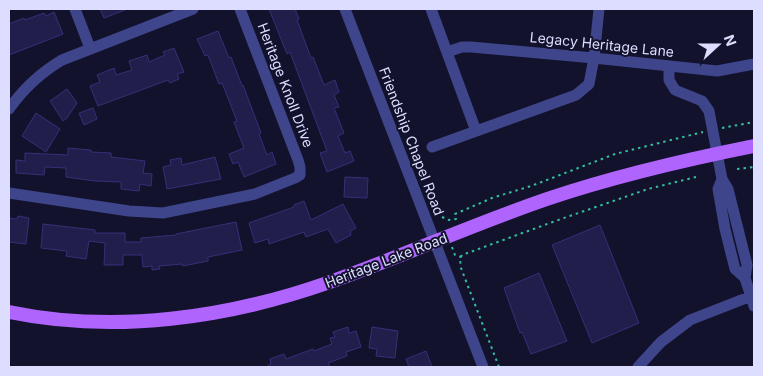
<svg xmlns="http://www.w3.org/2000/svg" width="763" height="376" font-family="Inter,sans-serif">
  <rect width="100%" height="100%" fill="#13122c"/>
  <!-- building -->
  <path fill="#211e4c" stroke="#353078" d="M100,9H125V10L104,18Z
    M269,9H295L299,19L297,20L311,58L313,57L324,85L335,80L339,92L334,95L339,107L334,108L344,133L338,136L345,153L350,151L354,161L327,172L320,153L327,151L290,52L287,54Z
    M54,12L63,34L9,55V24L24,18L25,20L44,13L46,16Z
    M218,31L229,58L231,57L242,86L243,85L261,133L259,134L267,155L272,152L276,164L244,177L238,162L233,164L229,154L244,148L234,122L237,121L222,83L219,84L208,55L205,56L197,39Z
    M174,48L184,72L177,74L179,79L170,83L168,80L98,106L90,86L100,82L97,75L114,68L116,75L132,70L129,61L147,55L149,62L165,55L163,52Z
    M67,89L77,103L67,118L63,121L50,101Z
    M93,108L97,119L84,125L79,113Z
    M36,113L60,129L46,152L22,136Z
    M68,148L91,150V152L111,153V157L145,161L143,173L152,174L151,186L140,184L139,191L121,189V182L95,181L66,177V168L45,167L44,175L16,173V160L25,161V153L68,155Z
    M215,157L221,179L167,189L163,167L171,165L170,160L181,158L182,165Z
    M345,177L368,178L367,198L344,197Z
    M304,201L311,220L343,204L356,228L350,231L351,235L336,243L328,229L306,237L304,232L269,244L268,239L255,243L249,223L294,207V205Z
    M18,216L29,218L26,244L9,242V218L17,219Z
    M236,222L242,250L208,257V261L183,266L182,264L159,266L160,269L152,270V266L143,267L142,255H123V265H104L105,243L89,241L86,259L66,256L67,251L41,248L43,224L95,230V233H125V242H141V238L176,235V234Z
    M600,225L639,323L592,343L552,245Z
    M539,273L567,341L531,354L522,332L520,333L504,288Z
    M348,327L349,333L356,331L361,347L346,352L347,356L328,363L330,367H266L271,364L270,359L284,354L286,359L313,349L314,351L332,344L330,338L335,337L333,332Z
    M372,327L398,331L395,358L376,356L377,349L369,348Z
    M426,351L432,367H409L406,359Z"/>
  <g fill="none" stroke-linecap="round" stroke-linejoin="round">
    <!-- path -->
    <path stroke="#33bda1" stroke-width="2" stroke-dasharray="2.5 4" stroke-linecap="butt" d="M722,128L754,122
      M737,169L754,167
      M442,217L449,220L456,219L455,214L492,198L531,186L615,154L703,132
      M452,247L455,255L461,257
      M499,367L461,268L460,259L462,255L561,219L648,189L696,177"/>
    <!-- minor -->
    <path stroke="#3e458a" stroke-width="11" d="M75,9L90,48
      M345,9L483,367
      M431,9L476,131
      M447,52L462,47H471L594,58L717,71L754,64
      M669,66V80L675,90L702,101L709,111L722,179L728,189L747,265L745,278L754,306
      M9,109C24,88 40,73 62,60L193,9
      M432,147L576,95L589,84L594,58L599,9
      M722,179L718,189L725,229L735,269L745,278
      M9,193L129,211L163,213L255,194L295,178L300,175V167L298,160L240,9
      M638,367L661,342L690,320L754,295"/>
    <!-- major -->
    <path stroke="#af65fd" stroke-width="14" d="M9,312C115,334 228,318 330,282C403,256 474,224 547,199C615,176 684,160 754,146"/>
  </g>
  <g text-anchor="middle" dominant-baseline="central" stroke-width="4" stroke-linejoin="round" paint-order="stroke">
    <!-- street labels -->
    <g font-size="14" fill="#ddf" stroke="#13122c">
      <text transform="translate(602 44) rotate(6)">Legacy Heritage Lane</text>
      <text transform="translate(286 85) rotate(69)">Heritage Knoll Drive</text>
      <text transform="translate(412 141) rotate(69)">Friendship Chapel Road</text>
      <text transform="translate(386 260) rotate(-21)">Heritage Lake Road</text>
    </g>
  </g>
  <!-- border -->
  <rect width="763" height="376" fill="none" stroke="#ddddff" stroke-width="20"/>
  <!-- north arrow -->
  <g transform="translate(718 45) rotate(69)" stroke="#13122c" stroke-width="4" paint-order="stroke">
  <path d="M0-4L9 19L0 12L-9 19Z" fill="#ddddff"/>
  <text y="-8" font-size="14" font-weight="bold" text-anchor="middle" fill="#ddddff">N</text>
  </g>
</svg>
